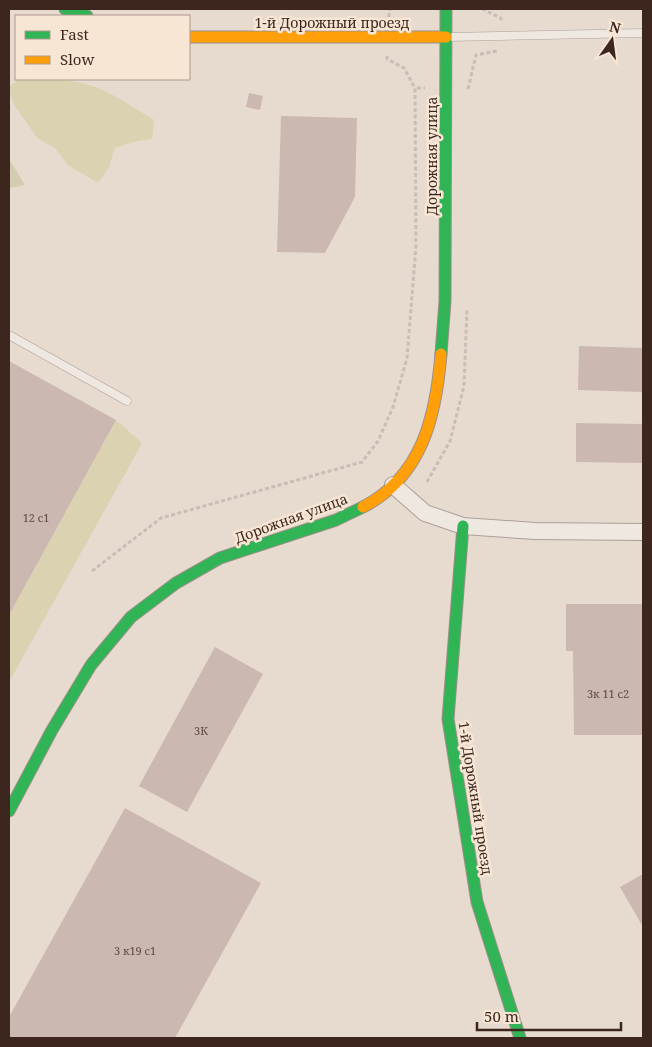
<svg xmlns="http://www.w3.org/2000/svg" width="652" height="1047" font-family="'Noto Serif',serif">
  <rect width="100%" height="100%" fill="#e7dbcf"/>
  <!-- green -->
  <path fill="#dad2b1" d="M19,79C41,79 64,78 85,84C110,90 132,107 154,120L152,139L133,142L115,148L109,167L98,183L68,165L55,148L38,139L15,106L9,92V87Z
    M116,420L142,443L9,682V615Z"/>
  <!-- cemetery -->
  <path fill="#d4ccb0" d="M9,159L25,185L9,188Z"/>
  <!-- building -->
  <path fill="#cbb8b0" d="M249,93L263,96L260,110L246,107Z
    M281,116L357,118L355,197L325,253L277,252Z
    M579,346L643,348V392L578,390Z
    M9,361L116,420L9,615Z
    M576,423L643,424V463L576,462Z
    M566,604H643V735H574L573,651H566Z
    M215,647L263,674L187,812L139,786Z
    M125,808L261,883L175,1038H9V1017Z
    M643,874V927L620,887Z"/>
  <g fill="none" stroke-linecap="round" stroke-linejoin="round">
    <!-- lane casing -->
    <g stroke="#aca098" stroke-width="9">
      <path id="lane" d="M448,37L643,33
        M9,335L127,401"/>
    </g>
    <!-- street casing -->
    <g stroke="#aca098" stroke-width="18">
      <path id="street" d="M393,485L425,513L463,526L535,531L643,532"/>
    </g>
    <!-- fast casing -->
    <g stroke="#9c9088" stroke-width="13">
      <path id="fast" d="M65,9L87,16
        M441,354L445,301L446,9
        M463,526L448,719L477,902L520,1038
        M9,811L52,730L91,665L131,617L176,583L220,558L336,520L363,507"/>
    </g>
    <!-- slow casing -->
    <g stroke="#9c9088" stroke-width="13">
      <path id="slow" d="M189,37H446
        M363,507C423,476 436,415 441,354"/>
    </g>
    <!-- path -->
    <path stroke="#c8beb7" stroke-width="3" stroke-dasharray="4 2.5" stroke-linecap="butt" d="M482,9L501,18V23
      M389,17V10L391,9
      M387,56V59L404,68L415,88
      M468,89L476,55L497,51
      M427,482L450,441L464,386L467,308
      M92,571L161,518L362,462L378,441L393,407L407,358L416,246L415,88H425"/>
    <!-- lane -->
    <use href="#lane" stroke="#efe8e1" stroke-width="8"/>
    <!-- street -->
    <use href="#street" stroke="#efe8e1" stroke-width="16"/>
    <!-- fast -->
    <use href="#fast" stroke="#30b455" stroke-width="11"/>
    <!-- slow -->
    <use href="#slow" stroke="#ff9f0a" stroke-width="11"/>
  </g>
  <g text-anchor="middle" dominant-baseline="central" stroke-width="5" stroke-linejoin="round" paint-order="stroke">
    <!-- number labels -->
    <g font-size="11" fill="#604a42">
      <text x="36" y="517">12 с1</text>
      <text x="608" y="693">3к 11 с2</text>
      <text x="201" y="730">3К</text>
      <text x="135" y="950">3 к19 с1</text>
    </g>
    <!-- street labels -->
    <g font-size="14" fill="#3c261e" stroke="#f8e6d5">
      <text x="332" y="22">1-й Дорожный проезд</text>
      <text transform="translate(431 156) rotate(-90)">Дорожная улица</text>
      <text transform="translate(291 518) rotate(-20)">Дорожная улица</text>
      <text transform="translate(476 798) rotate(81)">1-й Дорожный проезд</text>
    </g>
  </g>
  <!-- border -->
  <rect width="652" height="1047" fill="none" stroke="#3c261e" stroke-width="20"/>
  <!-- legend -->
  <rect x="15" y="15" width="175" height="65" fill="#f8e6d5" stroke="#ad998c"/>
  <rect x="25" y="31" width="25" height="8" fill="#30b455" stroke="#ad998c"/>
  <text x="60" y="40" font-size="15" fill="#3c261e">Fast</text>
  <rect x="25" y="56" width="25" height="8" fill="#ff9f0a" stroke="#ad998c"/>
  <text x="60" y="65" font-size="15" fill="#3c261e">Slow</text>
  <!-- north arrow -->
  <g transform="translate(612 40) rotate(14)" stroke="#f8e6d5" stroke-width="4" paint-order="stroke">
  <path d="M0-4L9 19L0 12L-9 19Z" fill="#3c261e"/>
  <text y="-8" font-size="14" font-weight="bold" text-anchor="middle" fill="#3c261e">N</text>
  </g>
  <!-- scale -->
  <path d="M477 1022v8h144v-8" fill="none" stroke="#3c261e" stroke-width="2.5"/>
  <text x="484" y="1022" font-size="15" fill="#3c261e" stroke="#f8e6d5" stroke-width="4" paint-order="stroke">50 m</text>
</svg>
